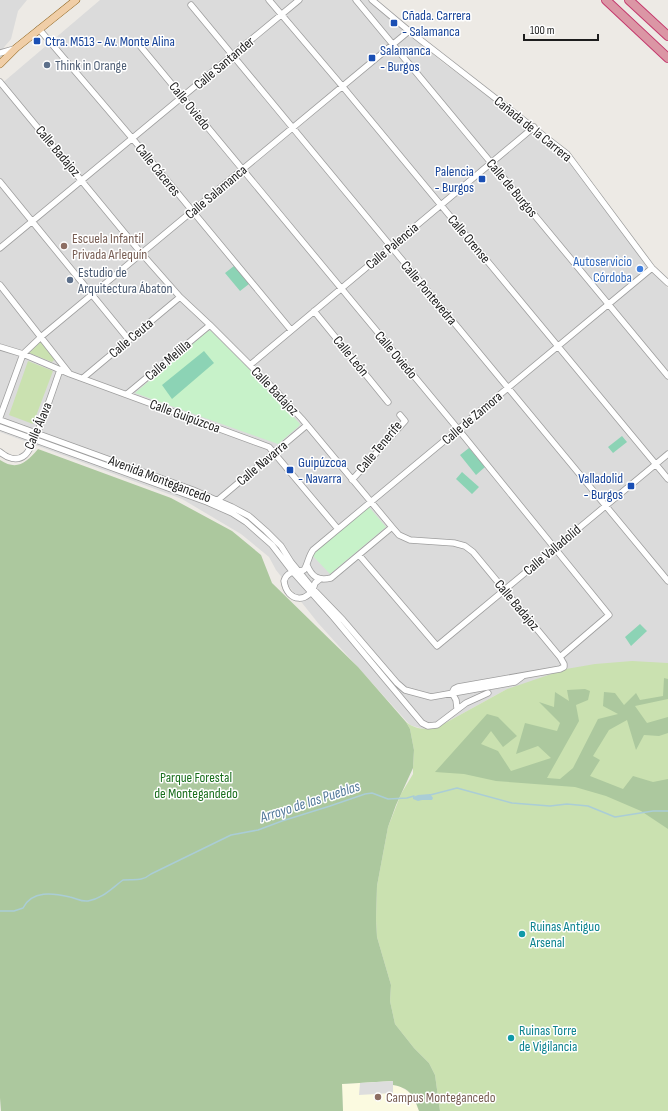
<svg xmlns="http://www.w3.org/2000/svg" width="668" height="1111" font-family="'Sofia Sans Condensed',sans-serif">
  <rect width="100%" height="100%" fill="#edeae5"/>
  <!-- residential -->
  <path fill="#dbdbdb" d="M0,0H27L18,11L11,39L0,52Z
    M100,0H369L441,61L563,152L660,280L668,288V667L507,689L438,727L426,730L410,725L318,623L276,570L269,557L241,534L182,499L0,432V85Z"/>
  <!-- education -->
  <path fill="#fbfae0" d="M393,1081V1085L401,1087L413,1095L419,1111H343L342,1084Z"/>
  <!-- grass -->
  <path fill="#cae1b0" d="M41,341L53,357L54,360L52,362L29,353Z
    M28,361L53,371L33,424L9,415Z
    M632,661L668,663V1111H440L435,1075L429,1063L414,1048L395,1024L390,1001L391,985L377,937L376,919L377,886L388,827L401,794L413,774V768L414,750L410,729L406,722C416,730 427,730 438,727L507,689L566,669L595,664Z"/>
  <!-- forest -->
  <path fill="#acc89e" d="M38,449L171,498L232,531L261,555L272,583L358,667L406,722L410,729L414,750L413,768L396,805L388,827L377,886L376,919L377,937L391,985L390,1001L395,1024L414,1048L429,1063L435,1075L440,1111H419C414,1096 410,1088 393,1085V1081L342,1084L343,1111H1L0,1098V460C17,471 26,463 38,449Z
    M664,678L668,679V699L635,706L647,723L668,717V733L659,736L644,735L636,750L627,720L609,730L593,756L600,760L590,776L623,789L633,776L653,782L668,779V829L641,811L606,796L575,787L496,781L464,774L435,772L487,714L498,717L517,736L503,747L491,731L481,744L498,751L511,771L551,758L538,746L516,754L525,723L557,731L560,723L539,702L554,707L555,692L569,701L567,690L585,689L590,691L588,700L576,705L579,721L547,778L560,779L573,768L598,719L618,714L603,706L604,692L615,693L624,705L636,693L640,700L663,696Z"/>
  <!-- park -->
  <path fill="#c7f2c9" d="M208,331H211L255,375L300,424L299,426L278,444L135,393Z
    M369,507L386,527L330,574L312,555Z"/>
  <!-- pitch -->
  <path fill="#8cd3b5" d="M234,266L249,284L240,291L225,273Z
    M204,351L214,363L172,399L162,385Z
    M622,436L627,442L613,453L608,447Z
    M469,448L485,467L476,475L460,455Z
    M462,472L479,487L472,494L456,479Z
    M640,624L647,631L631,646L625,637Z"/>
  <!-- parking -->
  <path fill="#ddd" d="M393,1081V1093L359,1095L360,1083Z"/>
  <!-- water -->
  <path fill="#aacdd6" d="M430,794L433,798L432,800H422L418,801L413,799V797L418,795Z"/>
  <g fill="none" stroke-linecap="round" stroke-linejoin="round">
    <!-- stream -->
    <path stroke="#aacdd6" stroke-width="1.5" d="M430,795L457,788L512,803L550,806L567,804L588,806L615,817L653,811H668
      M0,911H14L23,908C32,890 53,893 70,897C76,898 81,902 88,901C102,899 112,888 123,880C135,879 141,882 151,874L231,835L258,830L282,821L330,806L365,794L372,793L388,799L407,798L414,796"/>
    <!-- minor casing -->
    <g stroke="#9e9e9e" stroke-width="7">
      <path id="minor" d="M269,0L343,87L668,479
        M356,0L668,376
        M372,0L409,31L567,154L652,268L668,283
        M191,5L668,581
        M39,29L132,138L291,330
        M141,47L458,429L609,615L560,657
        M0,53L14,49
        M0,82L142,254L180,297L210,325L278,393L302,419L392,527L399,535L410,540L454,543L465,546L473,552L560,657L564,664V667L560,669L458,687L454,689L452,693
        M0,182L129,340
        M0,248L299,0
        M0,285L69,373
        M314,311L388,402
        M0,347L23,354L70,374L269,447L338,529
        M250,365L534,127
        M83,378L180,297
        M127,394L210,325
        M0,417L23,354L42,336L409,31
        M0,420L193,490L232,507L249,516L266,531L281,546L291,562L313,589L343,620L397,683L405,690L431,697L515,682L523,676
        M0,427L207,502L232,513L246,522L272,545L292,571L334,618L422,723L428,726L437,725L466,703L488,693
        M0,452C7,458 17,462 25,455C35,447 54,386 60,370
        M352,480L405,421L400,415
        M218,500L307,425
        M359,555L437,646L668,454
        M307,565C312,577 318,581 331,578L392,527
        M320,579L315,583C310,604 287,603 284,581C287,571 295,572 304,570C308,564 308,557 313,550L652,268
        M452,693L456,700L457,708"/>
    </g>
    <!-- major casing -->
    <g stroke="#855b12" stroke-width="8">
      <path id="major" d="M0,64L16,48L76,0"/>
    </g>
    <!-- highway casing -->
    <g stroke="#c4396d" stroke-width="10">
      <path id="highway" d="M606,0L668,58
        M629,0L668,36"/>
    </g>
    <!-- minor -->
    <use href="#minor" stroke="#fff" stroke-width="5.5"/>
    <!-- major -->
    <use href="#major" stroke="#f0cea7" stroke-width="7"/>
    <!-- highway -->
    <use href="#highway" stroke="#db96a5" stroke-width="8"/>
  </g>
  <!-- markers -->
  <g fill="#1a4fb4" stroke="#fff" stroke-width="1.5">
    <rect x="390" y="19" width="8" height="8" rx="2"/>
    <rect x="33" y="37" width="8" height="8" rx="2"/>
    <rect x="368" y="54" width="8" height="8" rx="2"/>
    <rect x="478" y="175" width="8" height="8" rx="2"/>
    <rect x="286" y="466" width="8" height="8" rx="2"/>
    <rect x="627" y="482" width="8" height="8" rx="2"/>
  </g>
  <g fill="#5c6f8a" stroke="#fff" stroke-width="1.5">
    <circle cx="47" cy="65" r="4"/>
    <circle cx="70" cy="280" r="4"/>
  </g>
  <g fill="#8d6e63" stroke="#fff" stroke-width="1.5">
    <circle cx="64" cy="246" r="4"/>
    <circle cx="378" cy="1097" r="4"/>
  </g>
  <circle fill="#3f7fe0" stroke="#fff" stroke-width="1.5" cx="640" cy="269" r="4"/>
  <g fill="#0f9aa8" stroke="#fff" stroke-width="1.5">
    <circle cx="522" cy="934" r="4"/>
    <circle cx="511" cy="1038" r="4"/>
  </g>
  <g text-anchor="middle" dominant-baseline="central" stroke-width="3" stroke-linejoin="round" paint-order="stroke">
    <!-- transit labels -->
    <g font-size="14" fill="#164399" stroke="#fff" text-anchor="start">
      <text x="402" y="15">Cñada. Carrera<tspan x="402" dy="16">- Salamanca</tspan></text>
      <text x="45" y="41">Ctra. M513 - Av. Monte Alina</text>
      <text x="380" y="50">Salamanca<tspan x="380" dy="16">- Burgos</tspan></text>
      <text x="474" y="171" text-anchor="end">Palencia<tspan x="474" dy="16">- Burgos</tspan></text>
      <text x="298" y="462">Guipúzcoa<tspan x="298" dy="16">- Navarra</tspan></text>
      <text x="623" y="478" text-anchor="end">Valladolid<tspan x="623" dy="16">- Burgos</tspan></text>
    </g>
    <!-- street labels -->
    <g font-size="14" fill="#1d1d1d" stroke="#fff">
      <text transform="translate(224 63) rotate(-40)">Calle Santander</text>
      <text transform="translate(190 106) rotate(51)">Calle Oviedo</text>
      <text transform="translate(533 129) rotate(39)">Cañada de la Carrera</text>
      <text transform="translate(58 151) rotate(50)">Calle Badajoz</text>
      <text transform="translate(158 170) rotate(51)">Calle Cáceres</text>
      <text transform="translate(512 188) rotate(50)">Calle de Burgos</text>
      <text transform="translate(216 192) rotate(-40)">Calle Salamanca</text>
      <text transform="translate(469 239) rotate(50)">Calle Orense</text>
      <text transform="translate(392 246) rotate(-40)">Calle Palencia</text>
      <text transform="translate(429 293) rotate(50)">Calle Pontevedra</text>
      <text transform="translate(131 338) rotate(-40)">Calle Ceuta</text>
      <text transform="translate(396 355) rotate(50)">Calle Oviedo</text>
      <text transform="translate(351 356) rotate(51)">Calle León</text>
      <text transform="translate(168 360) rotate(-40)">Calle Melilla</text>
      <text transform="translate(275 391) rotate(46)">Calle Badajoz</text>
      <text transform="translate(185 416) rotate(20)">Calle Guipúzcoa</text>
      <text transform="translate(472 418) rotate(-40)">Calle de Zamora</text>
      <text transform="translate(38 426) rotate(-67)">Calle Álava</text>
      <text transform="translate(379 447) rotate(-50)">Calle Tenerife</text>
      <text transform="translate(262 463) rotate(-40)">Calle Navarra</text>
      <text transform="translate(160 479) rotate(21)">Avenida Montegancedo</text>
      <text transform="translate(552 550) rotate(-40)">Calle Valladolid</text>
      <text transform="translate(517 605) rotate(50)">Calle Badajoz</text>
    </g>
    <!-- service labels -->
    <g font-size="14" fill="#4e5e75" stroke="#fff" text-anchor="start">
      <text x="55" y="65">Think in Orange</text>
      <text x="78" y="272">Estudio de<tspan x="78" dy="16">Arquitectura Ábaton</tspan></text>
    </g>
    <!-- education labels -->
    <g font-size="14" fill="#785e54" stroke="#fff" text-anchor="start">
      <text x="72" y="238">Escuela Infantil<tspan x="72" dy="16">Privada Arlequín</tspan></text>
      <text x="386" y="1097">Campus Montegancedo</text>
    </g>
    <!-- shop labels -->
    <g font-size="14" fill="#366cbe" stroke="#fff" text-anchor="end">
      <text x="632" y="261">Autoservicio<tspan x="632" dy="16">Córdoba</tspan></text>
    </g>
    <!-- park labels -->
    <g font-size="14" fill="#196e1d" stroke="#fff">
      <text x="196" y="777">Parque Forestal<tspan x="196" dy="16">de Montegandedo</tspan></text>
    </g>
    <!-- culture labels -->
    <g font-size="14" fill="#0d838f" stroke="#fff" text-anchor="start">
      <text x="530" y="926">Ruinas Antiguo<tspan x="530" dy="16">Arsenal</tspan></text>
      <text x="519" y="1030">Ruinas Torre<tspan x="519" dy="16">de Vigilancia</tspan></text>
    </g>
    <!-- water labels -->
    <g font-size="15" font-style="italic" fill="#53799a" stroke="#fff">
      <text transform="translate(310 802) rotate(-18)">Arroyo de las Pueblas</text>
    </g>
  </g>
  <!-- scale -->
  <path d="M524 34v6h74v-6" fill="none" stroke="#1d1d1d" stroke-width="2"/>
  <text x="530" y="34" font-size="12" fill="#1d1d1d" stroke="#ffffff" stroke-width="3" paint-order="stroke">100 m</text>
</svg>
